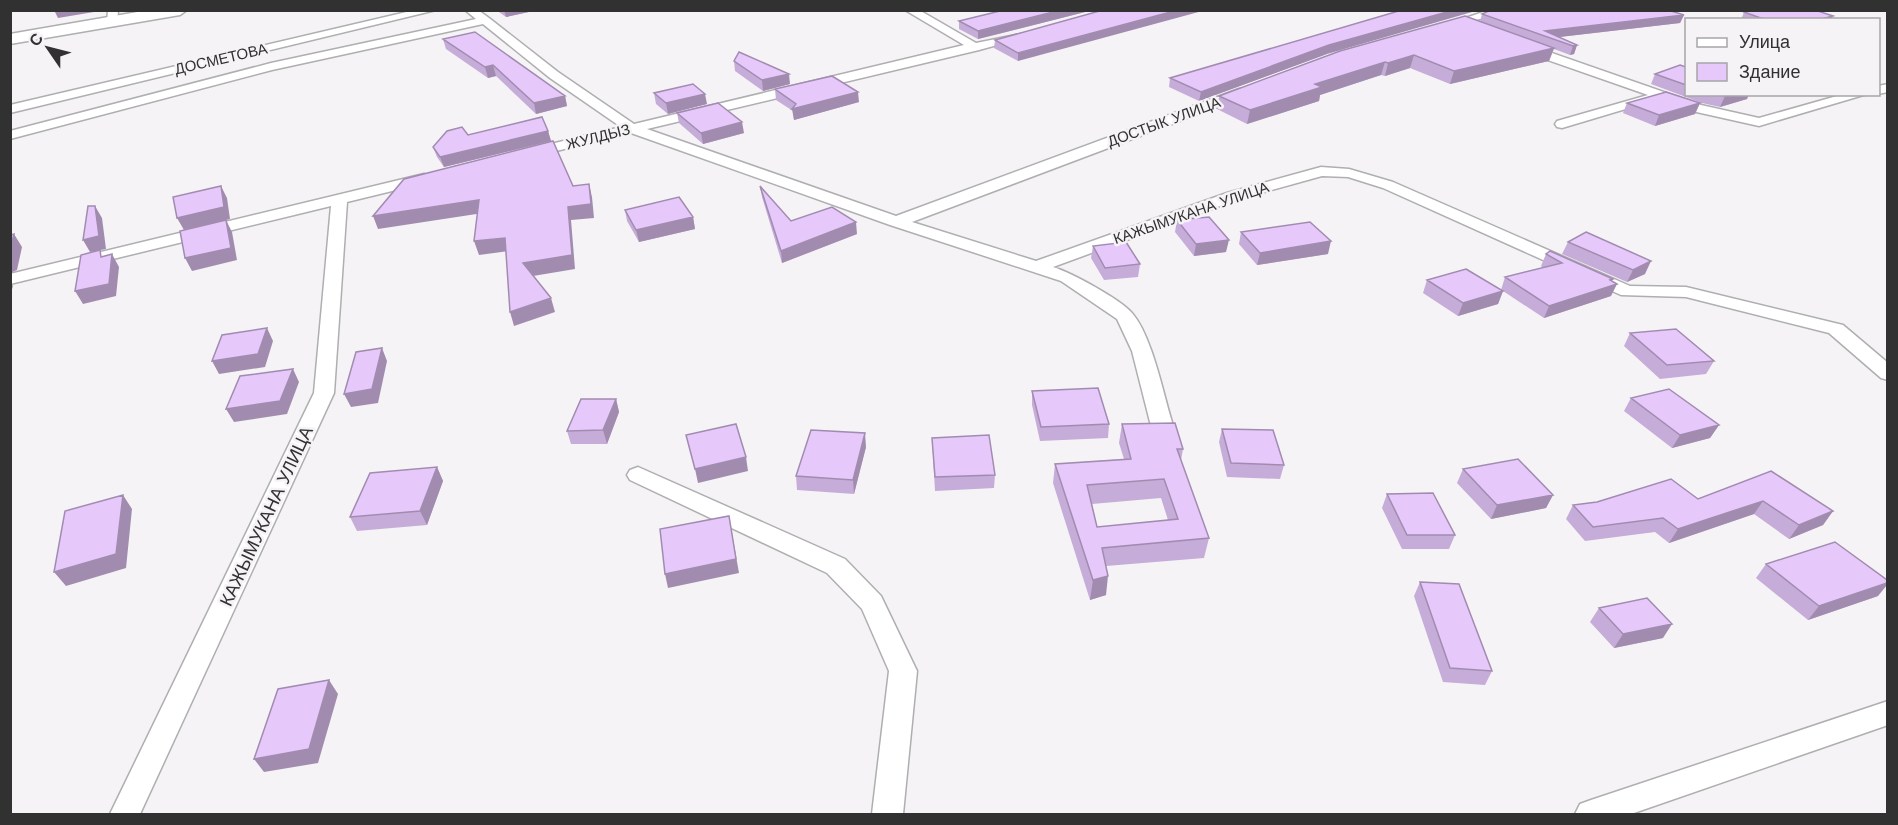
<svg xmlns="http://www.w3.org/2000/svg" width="1898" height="825" font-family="'Work Sans',sans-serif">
  <rect width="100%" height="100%" fill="#f5f3f6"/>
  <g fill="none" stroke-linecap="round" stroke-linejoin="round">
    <!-- minor casing -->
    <g stroke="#afaeb0" stroke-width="3">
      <path id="minor" d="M108,10H118L117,25L113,26L107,23Z
        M415,10H436L10,113V105Z
        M465,10H478L489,18L558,72L634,124L964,45L905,10H919L976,43L1026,33V37L979,50L647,129L896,216L1239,89H1249L1250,92L1249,95L912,222L1036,261L1227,193L1321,167L1349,169L1393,182L1630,286L1686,287L1843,325L1888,363V380L1881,378L1829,333L1686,297L1621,295L1383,188L1348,177L1322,176L1239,199L1053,267C1072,273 1120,299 1132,313C1152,336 1163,393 1172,422L1169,427L1161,429L1153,427L1150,422L1132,351L1117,319L1061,281L890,225L631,133L527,158L522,157L520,154L522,151L621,127L550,78L483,24L272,70L10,139V131L271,63L476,19Z
        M1489,10H1508L1445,30L1439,27Z
        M1523,43L1701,105L1759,118L1844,94H1867L1759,126L1692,111L1659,99L1562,128L1557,127L1555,124L1557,121L1648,95L1519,50L1517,47Z
        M1888,84V92L1878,94V86Z
        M424,174L429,176L432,179L429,182L347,202L334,393L140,814H110L314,393L331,206L10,284V274Z
        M638,467L845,559L881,596L917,671L903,814H872L889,671L862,609L827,573L630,480L627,475L630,470Z
        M1888,701V725L1631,814H1575L1580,804L1591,800Z"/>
    </g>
    <!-- secondary casing -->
    <g stroke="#afaeb0" stroke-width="3">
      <path id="secondary" d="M149,10H187L180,15L10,44V34Z"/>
    </g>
    <!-- minor -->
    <use href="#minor" fill="#fff" fill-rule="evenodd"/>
    <!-- secondary -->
    <use href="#secondary" fill="#fff" fill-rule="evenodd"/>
  </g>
  <!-- wall -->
  <path fill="#c6acd8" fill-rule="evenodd" d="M496,10H538L506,17Z
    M1004,10H1093L978,39L959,29V21Z
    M1103,10L1018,61L994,48L995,40Z
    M1744,12L1831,20H1741Z
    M1482,14L1684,15L1680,23L1559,37L1577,45L1574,54L1570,55L1554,49L1549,61L1450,84L1410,68L1385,76L1381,75L1320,95L1319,101L1247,124L1217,109L1219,96L1480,22Z
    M443,39L565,96L567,106L536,114L496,76L488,78L446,49Z
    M1327,54L1199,101L1169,87L1170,78Z
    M734,61L790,84L763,91L735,71Z
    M1686,67V94H1749L1747,99L1720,107L1702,103L1651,84L1655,74Z
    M775,89L859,102L794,120L793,111L776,100Z
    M654,93L707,104L668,114L656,104Z
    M1627,103H1700L1695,114L1655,126L1623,113Z
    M677,113L744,133L703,144L679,123Z
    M548,131L551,141L444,167L437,157L433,147L468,135Z
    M760,186L791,221L857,234L782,263L762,197Z
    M625,210L693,217L695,229L639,242L627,221Z
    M1177,220L1226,252L1194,256L1175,232Z
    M1241,232L1328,254L1257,265L1239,244Z
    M1568,242L1645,274L1627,282L1562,254Z
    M1093,246L1140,264L1138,277L1104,280L1091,258Z
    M1546,254L1612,281L1611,296L1544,318L1503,291L1498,304L1458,316L1423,293L1427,280L1501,290L1505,277L1543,268L1541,266Z
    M1630,333L1714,361L1706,374L1660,379L1624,346Z
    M1032,391L1109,424L1108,438L1040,441L1032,405Z
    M1631,398L1719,425L1710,438L1672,448L1624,411Z
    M616,399L619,412L607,444H571L567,431Z
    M1122,424L1183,449L1181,460L1209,538L1204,558L1106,566V595L1090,600L1053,483L1055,464L1124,459L1119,443ZM1161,498L1168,520L1097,527L1092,504Z
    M1222,429L1284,465L1280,479L1227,477L1219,442Z
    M932,438L995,475L994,488L935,491Z
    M866,447L854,494L797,490L796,476Z
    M437,467L443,481L427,525L357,531L350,517Z
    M1463,469L1553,495L1546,508L1491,519L1457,483Z
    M1771,471L1833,511L1823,525L1789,539L1754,514L1669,543L1655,532L1585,541L1566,519L1573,505L1698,499Z
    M1387,494L1455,535L1449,549H1402L1382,508Z
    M1766,564L1878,596L1808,620L1756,578Z
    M1420,582L1492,671L1485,685L1443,682L1414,596Z
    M1599,608L1663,638L1614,648L1590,622Z"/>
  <!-- shaded-wall -->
  <path fill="#a18cb0" d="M54,10H93L94,12L58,18Z
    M504,10H538L506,17Z
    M1061,10H1093L978,39V31Z
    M1178,10H1206L1018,61V53Z
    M1454,10H1479L1327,54L1199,101L1201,92L1329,45Z
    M1684,15L1680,23L1551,38L1545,31Z
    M1833,16L1831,20H1818Z
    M1577,45L1574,54L1570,55L1573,46Z
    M1554,48L1549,61L1450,84L1454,71Z
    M1414,55L1410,68L1385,76L1388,63Z
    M1385,62L1381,75L1320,95L1319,101L1247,124L1250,110L1315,84Z
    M493,65L496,76L488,78L485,67Z
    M789,74L790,84L763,91L762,80Z
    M858,92L859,102L794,120L792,109Z
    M705,94L707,104L668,114L666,103Z
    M1732,94H1749L1747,99L1720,107L1725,96Z
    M565,96L567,106L536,114L534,103Z
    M1700,103L1695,114L1655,126L1659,115Z
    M742,122L744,133L703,144L701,133Z
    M548,131L551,141L444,167L440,157Z
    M589,184L592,197L594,218L571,220L575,269L527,277L523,263L568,207Z
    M221,186L227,198L230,219L184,230L177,218Z
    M479,200L483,213L378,229L373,216Z
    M95,206L102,218L106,249L90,252L83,240Z
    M693,217L695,229L639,242L636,230Z
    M226,220L232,232L237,260L192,271L185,258Z
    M856,222L857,234L782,263L781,251Z
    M14,234L22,247L17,270L10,273V249Z
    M505,238L509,251L479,255L474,241Z
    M1229,240L1226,252L1194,256L1196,244Z
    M1331,241L1328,254L1257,265L1260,253Z
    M112,254L119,267L116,296L83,304L75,291Z
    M1651,261L1645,274L1627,282L1633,270Z
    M1613,279L1609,286L1617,284L1611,296L1544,318L1549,306Z
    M10,282L13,286L10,296Z
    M1503,291L1498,304L1458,316L1463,303Z
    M551,298L555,312L514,326L510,312Z
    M267,328L273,341L265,367L219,374L212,361Z
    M382,348L387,361L378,403L351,407L344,394Z
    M293,369L299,382L287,414L234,422L226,409Z
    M616,399L619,412L607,444L603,430Z
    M1719,425L1710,438L1672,448L1680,435Z
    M865,433L866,447L854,494L853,480Z
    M746,457L748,471L698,483L695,469Z
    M437,467L443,481L427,525L420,511Z
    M123,495L132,509L126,568L66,586L54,572Z
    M1553,495L1546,508L1491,519L1497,505Z
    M1763,501L1754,514L1669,543L1678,529Z
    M1833,511L1823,525L1789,539L1799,525Z
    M729,516L739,573L668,588L665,574Z
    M1108,576L1106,595L1090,600L1093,580Z
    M1887,583V585L1878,596L1808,620L1819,606Z
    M1672,624L1663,638L1614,648L1623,634Z
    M329,680L338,694L318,763L264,772L254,759Z"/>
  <!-- building -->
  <path fill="#e6c8fb" stroke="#a18cb0" stroke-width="1.5" fill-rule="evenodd" d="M1004,10H1061L978,31L959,21Z
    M1103,10H1178L1018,53L995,40Z
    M1402,10H1454L1329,45L1201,92L1170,78Z
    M1491,10H1668L1684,15L1545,31L1577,45L1573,46L1482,14Z
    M1754,10H1815L1833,16L1818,20H1766L1744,12Z
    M1465,16L1554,48L1454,71L1414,55L1388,63L1385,62L1315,84L1322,87L1250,110L1219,96L1340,51Z
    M475,32L565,96L534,103L493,65L485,67L443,39Z
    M739,52L789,74L762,80L734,61Z
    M1680,65L1686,67V85L1655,74Z
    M832,76L858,92L792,109L796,104L775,89Z
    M693,84L705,94L666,103L654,93Z
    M1666,92L1700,103L1659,115L1627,103Z
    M1716,94H1732L1725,96Z
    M718,103L742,122L701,133L677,113Z
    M542,117L548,131L440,157L433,147L447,131L462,127L468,135Z
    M553,141L573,186L589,184L591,204L568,207L572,255L523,263L551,298L510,312L505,238L474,241L479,200L373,216L404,179Z
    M221,186L224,207L177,218L173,197Z
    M760,186L791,221L832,207L856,222L781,251Z
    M679,197L693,217L636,230L625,210Z
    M88,206H95L99,236L83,240Z
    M1209,217L1229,240L1196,244L1177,220Z
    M226,220L231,248L185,258L180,231Z
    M1310,222L1331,241L1260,253L1241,232Z
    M1586,232L1651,261L1633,270L1568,242Z
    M14,234L10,249V235Z
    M1126,242L1140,264L1105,268L1093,246Z
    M100,250L101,257L112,254L109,284L75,291L81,255Z
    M1550,251L1613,279L1610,280L1617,284L1549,306L1505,277L1562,263L1546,254Z
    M1466,269L1503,291L1463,303L1427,280Z
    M267,328L258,354L212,361L222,335Z
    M1676,329L1714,361L1667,365L1630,333Z
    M382,348L372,389L344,394L356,352Z
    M293,369L280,401L226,409L240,376Z
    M1098,388L1109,424L1041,427L1032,391Z
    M1669,389L1719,425L1680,435L1631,398Z
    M581,399H616L603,430L567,431Z
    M1175,423L1183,449H1177L1209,538L1102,548L1108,576L1093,580L1055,464L1131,459L1122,424ZM1164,479L1178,519L1097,527L1087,485Z
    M736,424L746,457L695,469L686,435Z
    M1222,429L1273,430L1284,465L1231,463Z
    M811,430L865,433L853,480L796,476Z
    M989,435L995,475L935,477L932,438Z
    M1518,459L1553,495L1497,505L1463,469Z
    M437,467L420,511L350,517L370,473Z
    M1771,471L1833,511L1799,525L1763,501L1678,529L1663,518L1593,527L1573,505L1597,502L1671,479L1698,499Z
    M1433,493L1455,535H1407L1387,494Z
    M123,495L116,554L54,572L65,511Z
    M729,516L736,559L665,574L660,529Z
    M1835,542L1887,580V583L1819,606L1766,564Z
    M1420,582L1459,584L1492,671L1450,668Z
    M1647,598L1672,624L1623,634L1599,608Z
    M329,680L309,749L254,759L278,689Z"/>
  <g text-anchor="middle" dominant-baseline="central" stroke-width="5" stroke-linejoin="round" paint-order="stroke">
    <!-- far-street labels -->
    <g font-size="15" fill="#323132" stroke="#f5f3f6">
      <text transform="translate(221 59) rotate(-13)">ДОСМЕТОВА</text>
      <text transform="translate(1164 122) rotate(-20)">ДОСТЫК УЛИЦА</text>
      <text transform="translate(598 137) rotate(-14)">ЖУЛДЫЗ</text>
      <text transform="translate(1191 213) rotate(-19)">КАЖЫМУКАНА УЛИЦА</text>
    </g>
    <!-- street labels -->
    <g font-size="18" fill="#323132" stroke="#f5f3f6">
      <text transform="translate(266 516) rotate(-65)">КАЖЫМУКАНА УЛИЦА</text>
    </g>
  </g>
  <!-- border -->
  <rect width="1898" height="825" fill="none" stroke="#323132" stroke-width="24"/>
  <!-- legend -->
  <rect x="1685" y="18" width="195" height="78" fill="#f5f3f6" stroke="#a7a5a8" stroke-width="1.5"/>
  <rect x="1697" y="38" width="30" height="9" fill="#ffffff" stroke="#a7a5a8" stroke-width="1.5"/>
  <text x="1739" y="48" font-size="18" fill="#323132">Улица</text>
  <rect x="1697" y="63" width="30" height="18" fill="#e6c8fb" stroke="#a7a5a8" stroke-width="1.5"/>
  <text x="1739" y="78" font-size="18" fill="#323132">Здание</text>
  <!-- north arrow -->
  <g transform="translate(48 48) rotate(305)" stroke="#f5f3f6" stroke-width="4.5" paint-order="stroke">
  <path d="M0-4.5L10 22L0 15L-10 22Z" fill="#323132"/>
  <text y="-9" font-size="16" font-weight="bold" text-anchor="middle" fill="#323132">С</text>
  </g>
</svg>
